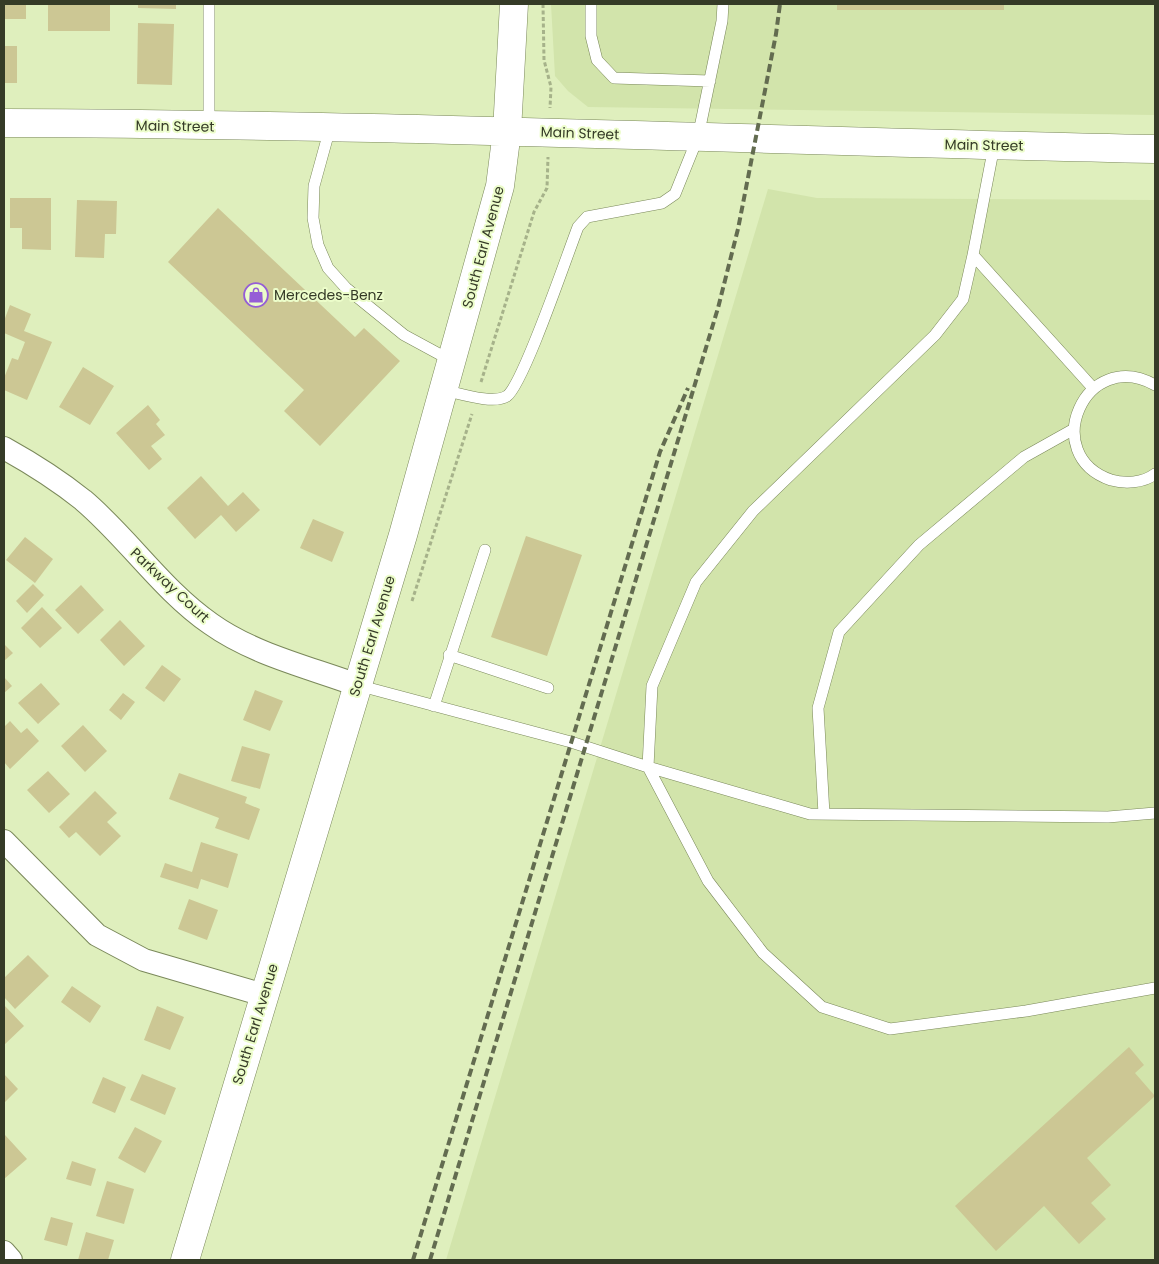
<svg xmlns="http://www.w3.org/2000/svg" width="1159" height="1264" font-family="Poppins,sans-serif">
  <rect width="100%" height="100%" fill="#dfefbd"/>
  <!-- built -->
  <path fill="#d2e4ab" d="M551,4H1155V115L588,107L568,91L555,76Z
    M768,189L817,198L1155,200V1260H446Z"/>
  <!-- building -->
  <path fill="#ccc794" d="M4,4H26V19H4Z
    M48,4H110V31H48Z
    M138,4H176V9L138,8Z
    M837,4H1004V10H837Z
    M138,23L174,24L172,85L137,84Z
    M4,46H17V83H4Z
    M10,198H51V250L22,249V228H10Z
    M77,200L117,201L116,234H105L104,258L75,257Z
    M218,208L355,337L364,328L400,361L320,446L284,411L304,390L168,262Z
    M10,305L31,314L24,331L52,342L27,400L4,390V378L12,358L18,360L25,342L4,333V321Z
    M83,367L114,386L90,425L59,407Z
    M148,405L160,420L156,424L165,435L151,446L162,459L149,470L116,433Z
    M201,476L228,506L243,492L260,510L236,532L221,515L195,539L167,508Z
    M313,519L344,532L332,562L300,548Z
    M526,536L582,555L547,656L491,637Z
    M25,537L53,559L35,583L6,560Z
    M33,584L44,595L27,613L16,601Z
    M81,585L104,610L78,634L55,610Z
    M42,607L62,628L40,648L21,628Z
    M120,620L145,646L124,666L100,640Z
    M4,644L13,653L4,661Z
    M162,665L181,679L164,702L145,688Z
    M4,677L12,686L4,693Z
    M41,683L60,704L38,724L18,703Z
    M255,690L283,701L270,731L243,720Z
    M123,693L135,702L121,720L109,710Z
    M10,721L21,733L27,728L39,741L10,769L4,762V727Z
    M83,725L107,751L85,772L61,746Z
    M242,746L270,754L260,789L231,781Z
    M48,771L70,794L49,813L27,790Z
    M179,773L247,797L245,803L260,809L249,840L215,828L219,818L169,799Z
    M95,791L117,813L107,822L121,836L100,856L76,832L69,838L59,827Z
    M201,842L238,854L228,888L201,879L198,889L160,877L165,863L192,872Z
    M189,899L218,910L207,940L178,929Z
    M28,955L49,976L15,1009L4,997V978Z
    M72,986L101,1006L90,1023L61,1002Z
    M4,1005L24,1026L4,1045Z
    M157,1006L184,1017L170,1050L144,1040Z
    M1129,1047L1144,1065L1135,1073L1155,1096L1087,1158L1111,1185L1091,1203L1106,1219L1079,1244L1044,1206L996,1251L955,1206Z
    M4,1074L18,1089L4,1103Z
    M142,1074L176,1088L165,1115L130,1100Z
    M103,1077L126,1087L115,1113L92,1103Z
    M135,1127L162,1141L145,1173L118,1158Z
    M5,1135L27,1159L4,1179V1136Z
    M72,1161L96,1169L91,1186L66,1179Z
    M107,1181L134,1189L124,1224L96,1216Z
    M51,1217L73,1223L67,1246L44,1240Z
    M86,1232L114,1240L108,1260H78Z"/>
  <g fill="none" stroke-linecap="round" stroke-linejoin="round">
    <!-- lane casing -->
    <g stroke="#7a885a" stroke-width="12">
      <path id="lane" d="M591,4V36L597,60L614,78L710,81
        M209,126V4
        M330,128L314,186L313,218L318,245L328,268L346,288L404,335L452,361
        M994,146L973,255L1093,388
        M1155,385C1085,346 1038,455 1111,480C1125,484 1143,483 1155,474
        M443,390C459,393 493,405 507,396C524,383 567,255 578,227L587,217L662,203L675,194L698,137L722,21L723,4
        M449,655L548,688
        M357,685L571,742L648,767L652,686L696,582L753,511L935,335L963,299L973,255
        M434,706L485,550
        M648,767L708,881L763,953L822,1007L890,1029L1026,1011L1155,988
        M648,767L810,814L1108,817L1155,813
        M824,814L818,708L839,632L919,545L1024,457L1074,429"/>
    </g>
    <!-- street casing -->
    <g stroke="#7a885a" stroke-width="24">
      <path id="street" d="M4,448C31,463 58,480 83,500C128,538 162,590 211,624C253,654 308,667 357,685
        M4,841L97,935L144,960L264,995
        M4,1252L11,1260"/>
    </g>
    <!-- secondary casing -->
    <g stroke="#7a885a" stroke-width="29">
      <path id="secondary" d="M4,123C388,124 771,141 1155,149
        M185,1260L403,535L500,186L507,131L514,4"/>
    </g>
    <!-- path -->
    <path stroke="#a6b28a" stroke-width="3" stroke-dasharray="4 2.5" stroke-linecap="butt" d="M543,4L544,60L551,87L550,108
      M481,382L534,212L547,188L548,157
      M412,601L472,414"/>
    <!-- lane -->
    <use href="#lane" stroke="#fff" stroke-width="11"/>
    <!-- street -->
    <use href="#street" stroke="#fff" stroke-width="22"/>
    <!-- secondary -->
    <use href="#secondary" stroke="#fff" stroke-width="28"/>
    <!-- rail -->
    <path stroke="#636c50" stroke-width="4" stroke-dasharray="8 4" stroke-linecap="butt" d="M413,1260L660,452L688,388
      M430,1260L718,308L738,229L776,34L780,4"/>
  </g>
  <!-- icons -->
  <defs>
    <g id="shop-ring" transform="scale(1.25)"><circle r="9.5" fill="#ecfdca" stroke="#955ed6" stroke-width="1.5"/><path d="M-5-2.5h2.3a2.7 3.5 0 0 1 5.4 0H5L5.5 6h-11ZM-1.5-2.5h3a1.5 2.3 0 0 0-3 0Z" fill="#955ed6"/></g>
  </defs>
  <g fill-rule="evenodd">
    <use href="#shop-ring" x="256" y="295"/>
  </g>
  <g text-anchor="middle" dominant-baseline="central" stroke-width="4" stroke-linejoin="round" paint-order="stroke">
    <!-- street labels -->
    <g font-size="14" fill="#353b27" stroke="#ecfdca">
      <text transform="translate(175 126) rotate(1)">Main Street</text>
      <text transform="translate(580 133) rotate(2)">Main Street</text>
      <text transform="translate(984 145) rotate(1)">Main Street</text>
      <text transform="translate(483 247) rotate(-75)">South Earl Avenue</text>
      <text transform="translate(170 585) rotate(43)">Parkway Court</text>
      <text transform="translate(372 636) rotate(-73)">South Earl Avenue</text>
      <text transform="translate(255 1024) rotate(-73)">South Earl Avenue</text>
    </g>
    <!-- poi labels -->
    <g font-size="14" fill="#353b27" stroke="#ecfdca" text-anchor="start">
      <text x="274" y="295">Mercedes-Benz</text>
    </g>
  </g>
  <!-- border -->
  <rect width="1159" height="1264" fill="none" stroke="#353b27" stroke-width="10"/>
</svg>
